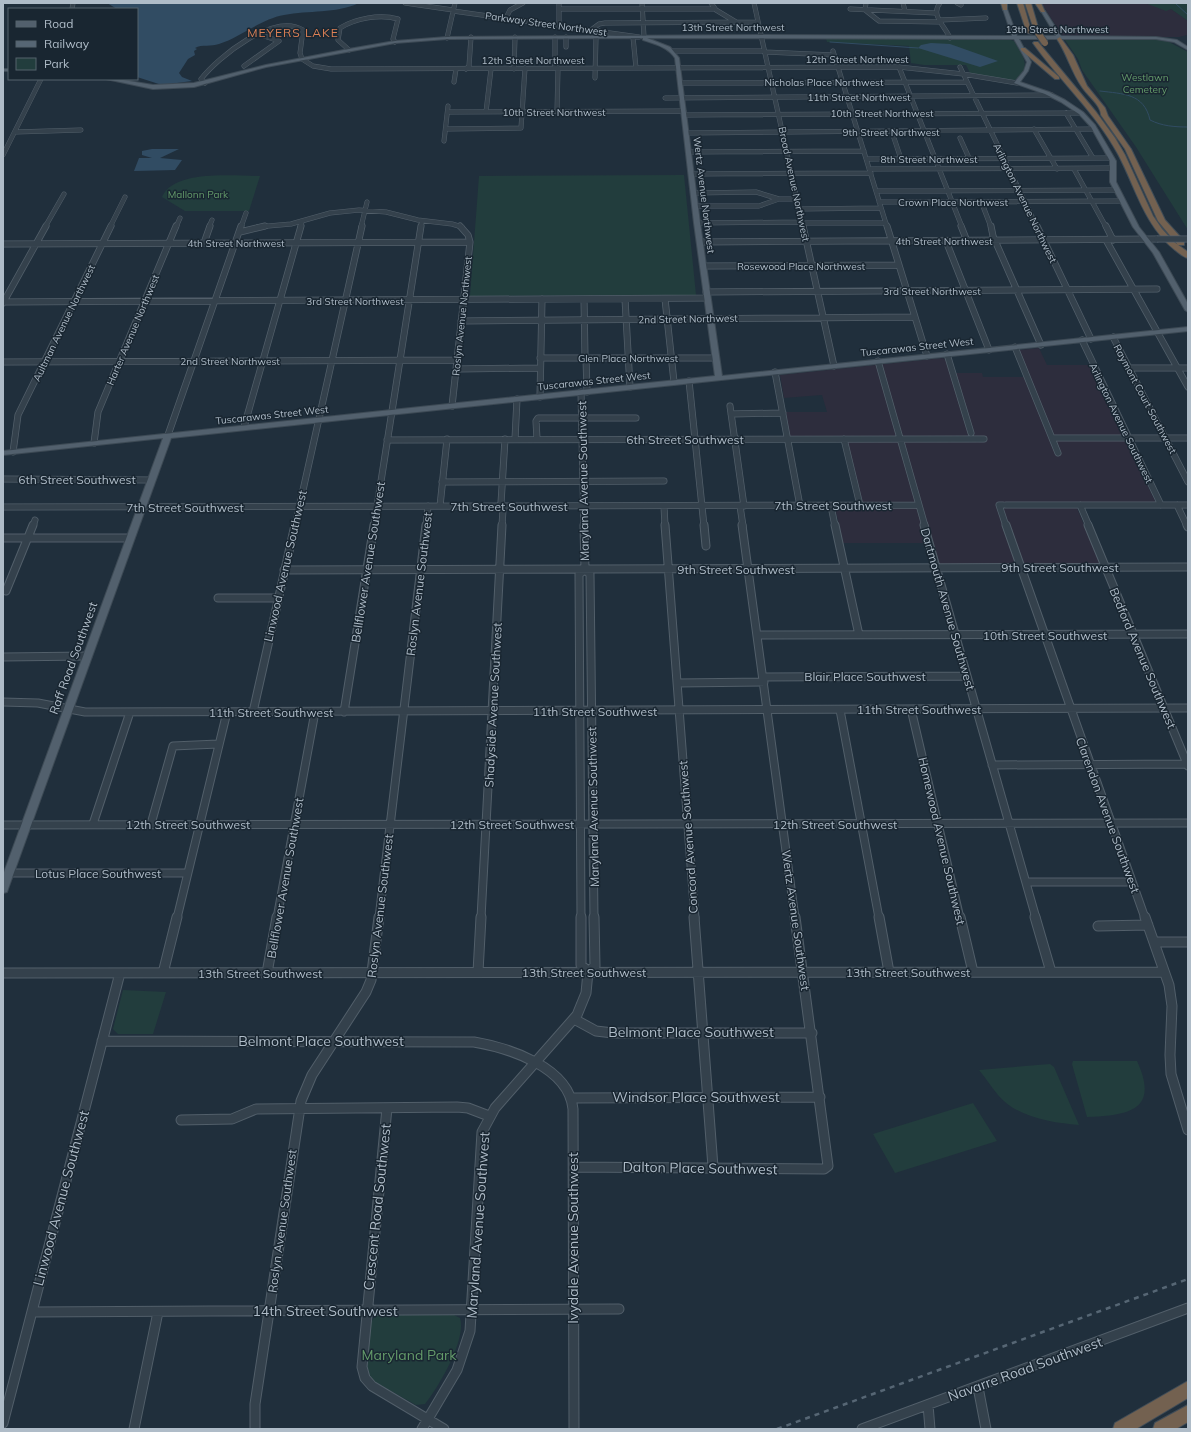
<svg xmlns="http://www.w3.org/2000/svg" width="1191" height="1432" font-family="Mulish,sans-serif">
  <rect width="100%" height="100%" fill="#202f3c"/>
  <!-- medical -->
  <path fill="#2d2d3d" d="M1041,3H1163L1188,21V32L1187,35L1179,37H1066L1062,35Z
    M1039,348L1047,365H1090L1156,503H1075L1100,564L939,565L932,543H843L835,507H863L846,436H790L786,412H827L822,395L784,398L780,375L942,358L945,359L950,373H982L983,377H1029L1019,350Z"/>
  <!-- green -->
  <path fill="#223d3d" d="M1145,3H1188V21L1171,9L1166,11Z
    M826,38L1008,39L1014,41C1023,57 1033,67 1014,81L970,73L966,65H924L911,63L909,46L827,42Z
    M1065,40H1161L1169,42L1188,52V230L1136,147L1082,70L1078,59Z
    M684,175L696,295L470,296L479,176Z
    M260,176L249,211H185L162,197C174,169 234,176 260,176Z
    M123,990L166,992L153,1034H118L113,1029Z
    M1073,1061H1137C1160,1111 1128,1115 1087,1117L1072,1064Z
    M1050,1064L1054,1067L1079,1125C1052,1123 1016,1117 998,1095C991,1087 986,1078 979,1070Z
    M973,1103L997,1141L895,1173L873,1134Z
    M376,1315H454L460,1318C467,1339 438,1388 425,1404L416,1405L375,1382L369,1375L367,1365L371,1322Z"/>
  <!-- water -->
  <path fill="#314c63" d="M107,3H359C335,14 309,10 284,15C261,19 241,37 219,44C211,47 202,44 195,48L197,49L194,51L195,55L188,59L179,73L182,77L192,81L162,85L137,77V9H117Z
    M931,43L950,44L998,61L980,67L918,48L921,45Z
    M152,149H179L160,158L182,160L175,170L134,171L139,158H152L142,155V151Z"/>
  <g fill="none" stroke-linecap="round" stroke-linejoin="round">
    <!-- stream -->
    <path stroke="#314c63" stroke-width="1" d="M1175,3L1188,15
      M830,42L918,48
      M1100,91C1123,94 1144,93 1150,120C1162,126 1174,127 1188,127"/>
    <!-- minor-far3 casing -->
    <g stroke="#525f6a" stroke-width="5">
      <path id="minor-far3" d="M405,3L453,10
        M559,3V26
        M642,3L644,37
        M711,3L716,10L736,22
        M754,3L803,227
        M866,3L865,10L879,21L941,22
        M903,3L905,11
        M940,3C930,15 945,26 950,38
        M957,3L961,5
        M72,9L73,3
        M559,9H714
        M850,9L936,13
        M453,11L639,37
        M506,18L510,10L523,3
        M940,20L986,18
        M591,30L599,24L605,23L758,22
        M288,34L303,33
        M555,37V68
        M566,37V47
        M633,37L636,68
        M447,38L455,3
        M349,50L338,40L340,28C356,18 380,14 398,19L393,39L395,42
        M672,51H765
        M833,51L887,227
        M765,52L834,55
        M244,66L279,41L261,35
        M899,67L962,227
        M960,67L1037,227
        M466,69L469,66L471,37
        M514,69L515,37
        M595,78L596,37L600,31
        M454,82L456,69
        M205,83L201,79C218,57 274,12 303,30L300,53L302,59L313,66L331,69L899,67L963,74L1017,83
        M680,83L967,82
        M665,98L1052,95
        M448,112L684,111
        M486,112L491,69
        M557,112L558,68
        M1066,113L1093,158
        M684,115L1081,113
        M446,129L521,128L525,68
        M1034,129L1057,169
        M15,132L81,130
        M686,133L1095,129
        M894,138L901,159
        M960,138L969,158
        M444,141L448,106
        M689,152L864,151
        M3,155L41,79
        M866,159L1112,158
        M869,169L1112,168
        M1074,169L1106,227
        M691,174L871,173
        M876,191L1117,190
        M694,193L756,192L779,199H797
        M981,201L991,227
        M879,202L1122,201
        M695,206H759L779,199
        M799,209L881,208
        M697,223L802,222
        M802,223H886
        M45,227L64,194
        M110,227L125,197
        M176,227L180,218
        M209,227L212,220
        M241,227L246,213
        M257,227L291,224L330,213L359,210L386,212L418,220L452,224L462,227
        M300,227L302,222
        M361,227L367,202
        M421,227L422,221"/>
    </g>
    <!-- minor-far2 casing -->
    <g stroke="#525f6a" stroke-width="7">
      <path id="minor-far2" d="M803,226L834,366
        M887,226L927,356
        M961,226L967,241
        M991,226L993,236L1041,345
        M1037,226L1091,339
        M1106,226L1113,240
        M240,232L265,226
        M1106,240L1188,387
        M946,241L989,350
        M700,242L1157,239
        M204,243L210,226
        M3,244L470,242
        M703,266L899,265
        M706,292L1157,289
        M584,299L585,358
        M625,299L630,387
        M665,299L674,382
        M3,302L707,298
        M3,303L46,226
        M461,321L915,317
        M1113,337L1188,482
        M1082,340L1161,505
        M1015,347L1058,453
        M947,354L971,433
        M540,358H716
        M586,358L587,392
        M878,361L925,526
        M3,362L457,360
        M1130,368H1188
        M457,369L540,368
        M775,372L800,506
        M689,381L704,526
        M581,392L584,526
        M540,397L542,299
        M452,406L470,242L468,235L460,226
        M730,406L744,506
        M731,414L783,413
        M244,427L301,226
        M168,435L241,226
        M1052,438H1188
        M515,439L517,399
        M537,439L536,421L538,418H636
        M844,439L860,505
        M387,440L984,439
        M94,443L98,412L176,226
        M13,452L18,415L111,226
        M3,479L151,480
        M442,482L664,481
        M1003,505H999L1006,526
        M1006,505H1188
        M1080,505L1089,526
        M1177,505L1187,526
        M440,506L447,439
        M664,506L665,526
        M740,506L743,526
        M831,506L835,526
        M3,507L919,505
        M33,526L35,520
        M295,526L362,226
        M374,526L421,226
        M426,526L428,506
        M502,526L503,509L501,503L505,439"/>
    </g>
    <!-- minor-far1 casing -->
    <g stroke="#525f6a" stroke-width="9">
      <path id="minor-far1" d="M584,525L585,570
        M665,525L695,918
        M704,525L706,546
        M742,525L795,918
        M835,525L859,635
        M924,525L1036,918
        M1006,525L1145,918
        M1088,525L1188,766
        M1187,525L1188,527
        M3,538H130
        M284,570L1188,567
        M585,570L590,574L594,918
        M6,591L33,525
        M218,598H278
        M758,635L1188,634
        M3,657L88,656
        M763,677L967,676
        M677,683L764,682
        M3,702L38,703L85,712L1188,708
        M911,709L960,918
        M840,710L879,918
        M253,712L295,525
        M344,712L374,525
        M992,765L1188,764
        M93,824L130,712
        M151,824L173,746L218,744
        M3,825L1188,823
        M9,873H187
        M1026,882H1132
        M177,918L227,712
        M277,918L315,712
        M379,918L426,525
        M481,918L502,525
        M581,918L579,574L585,570"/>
    </g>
    <!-- minor casing -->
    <g stroke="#525f6a" stroke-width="11">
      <path id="minor" d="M581,917V965L588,972
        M694,917L713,1167
        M879,917L889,972
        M960,917L973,972
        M1035,917L1051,972
        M1145,917L1169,985L1172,1006L1170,1055L1171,1074L1188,1130
        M1098,926L1148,925
        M1154,942H1188
        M478,972L481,917
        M3,973L1164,972
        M163,973L177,917
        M267,973L277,917
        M574,1019L596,1031L613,1033H812
        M102,1041L474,1042C509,1048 569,1067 573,1109L574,1429
        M571,1098L820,1097
        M387,1108L362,1367L365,1378L372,1386L444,1429
        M181,1120L232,1119L256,1109L457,1107L468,1108L489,1116
        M574,1167L824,1169L828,1166L795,917
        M32,1312L619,1309
        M978,1387L986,1429
        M928,1405L930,1429
        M3,1423L120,973
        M134,1429L158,1312
        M255,1429V1404L301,1101L312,1075L366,992L371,980L379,917
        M422,1429L457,1370L470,1331L482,1132L495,1108L577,1015L586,993L588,972L595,966L594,917
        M862,1429L1188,1308"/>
    </g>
    <!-- major casing -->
    <g stroke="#3d4a55" stroke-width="2">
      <path id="major" d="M1005,8L1007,9L1017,36H1056L1041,11L1043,10L1045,11L1061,36L1156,37L1177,40L1188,47V50L1174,42L1156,39H1062L1060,40L1058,39H1019L1031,62L1028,71L1020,82L1049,92L1065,100L1083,112L1095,125L1116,161V182L1139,227L1159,252L1188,304V312L1185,310L1153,253L1133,227L1110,182V161L1091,127L1079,114L1061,102L1045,94L1014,83L1024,71L1027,62L1014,39L647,38L670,47L679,58L700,223L722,376L1188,327V331L171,438L8,889L7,892L3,893V875L163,438L3,455V451L715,376L694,223L675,58C668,47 655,44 643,40V38L447,39L395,43L266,67L194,87L153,89L106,79H117L153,85L194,83L266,65L349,49L395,41L447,37L761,35L1012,36L1003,9Z
        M3,69H9V71H3Z"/>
    </g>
    <!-- highway casing -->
    <g stroke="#3f4c57" stroke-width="2">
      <path id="highway" d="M1001,3H1007V10H1003Z
        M1017,3H1023L1032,34L1027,33Z
        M1025,3H1031L1040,34L1035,33Z
        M1035,3H1041L1045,12H1041Z
        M1060,37L1073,55L1087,86L1105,108L1108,116L1131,149L1165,220L1184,241V245H1178L1158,221L1125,149L1101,115C1101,105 1087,95 1082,87C1072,73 1067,54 1057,39Z
        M1034,42H1038L1096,112L1115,138L1125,155L1153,216L1162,229L1174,242L1188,252V258C1183,257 1179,253 1175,250C1144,225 1136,188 1118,154C1096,113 1060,81 1033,43Z
        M1021,48H1025L1059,77V79H1055L1021,50Z
        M1188,1381V1398L1136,1429H1113L1115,1423Z
        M1188,1405V1422L1176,1429H1153L1155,1423Z"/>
    </g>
    <!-- minor-far3 -->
    <use href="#minor-far3" stroke="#34414c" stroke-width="4"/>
    <!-- minor-far2 -->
    <use href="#minor-far2" stroke="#34414c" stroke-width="5.5"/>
    <!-- minor-far1 -->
    <use href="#minor-far1" stroke="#34414c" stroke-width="7"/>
    <!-- minor -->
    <use href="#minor" stroke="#34414c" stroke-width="9"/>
    <!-- major -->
    <use href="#major" fill="#52606d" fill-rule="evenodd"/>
    <!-- highway -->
    <use href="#highway" fill="#736150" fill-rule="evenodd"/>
    <!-- rail -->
    <path stroke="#566674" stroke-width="2.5" stroke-dasharray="5 5" stroke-linecap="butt" d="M777,1429L1188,1279"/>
    <!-- minor-bridge casing -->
    <g stroke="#525f6a" stroke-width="7" stroke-linecap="butt">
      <path id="minor-bridge" d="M1157,239H1188"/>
    </g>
    <!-- highway-bridge casing -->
    <g stroke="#3f4c57" stroke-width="8" stroke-linecap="butt">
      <path id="highway-bridge" d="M1038,33L1045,43"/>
    </g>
    <!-- minor-bridge -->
    <use href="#minor-bridge" stroke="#34414c" stroke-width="5.5"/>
    <!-- highway-bridge -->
    <use href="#highway-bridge" stroke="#736150" stroke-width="6"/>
  </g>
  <g text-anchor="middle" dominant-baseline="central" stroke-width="3" stroke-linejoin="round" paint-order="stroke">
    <!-- far-street labels -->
    <g font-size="10" fill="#afbcc8" stroke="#192631">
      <text transform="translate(546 24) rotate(8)">Parkway Street Northwest</text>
      <text x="733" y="27">13th Street Northwest</text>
      <text x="1057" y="29">13th Street Northwest</text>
      <text x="857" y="59">12th Street Northwest</text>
      <text x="533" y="60">12th Street Northwest</text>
      <text x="824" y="82">Nicholas Place Northwest</text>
      <text x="859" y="97">11th Street Northwest</text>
      <text x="554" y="112">10th Street Northwest</text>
      <text x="882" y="113">10th Street Northwest</text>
      <text x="891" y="132">9th Street Northwest</text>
      <text x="929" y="159">8th Street Northwest</text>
      <text transform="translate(794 184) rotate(78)">Broad Avenue Northwest</text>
      <text transform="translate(704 195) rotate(83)">Wertz Avenue Northwest</text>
      <text x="953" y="202">Crown Place Northwest</text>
      <text transform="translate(1025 203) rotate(64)">Arlington Avenue Northwest</text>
      <text x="944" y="241">4th Street Northwest</text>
      <text x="236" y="243">4th Street Northwest</text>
      <text x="801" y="266">Rosewood Place Northwest</text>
      <text x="932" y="291">3rd Street Northwest</text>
      <text x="355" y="301">3rd Street Northwest</text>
      <text transform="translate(462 316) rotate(-84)">Roslyn Avenue Northwest</text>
      <text transform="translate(688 319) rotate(-1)">2nd Street Northwest</text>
      <text transform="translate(64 323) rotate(-64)">Aultman Avenue Northwest</text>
      <text transform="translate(133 330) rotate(-67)">Harter Avenue Northwest</text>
      <text transform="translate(917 347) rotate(-6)">Tuscarawas Street West</text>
      <text x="628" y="358">Glen Place Northwest</text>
      <text x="230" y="361">2nd Street Northwest</text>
      <text transform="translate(594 381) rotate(-6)">Tuscarawas Street West</text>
      <text transform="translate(1145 399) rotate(62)">Raymont Court Southwest</text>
      <text transform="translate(272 415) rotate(-6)">Tuscarawas Street West</text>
      <text transform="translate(1121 423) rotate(64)">Arlington Avenue Southwest</text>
    </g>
    <!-- far-park labels -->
    <g font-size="10" fill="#649b6a" stroke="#192631">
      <text x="1145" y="77">Westlawn<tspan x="1145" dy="12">Cemetery</tspan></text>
      <text x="198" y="194">Mallonn Park</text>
    </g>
    <!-- far-quarter labels -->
    <g font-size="12" letter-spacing="1" fill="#dd8156" stroke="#192631">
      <text x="293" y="32">MEYERS LAKE</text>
    </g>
    <!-- street labels -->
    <g font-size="12" fill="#afbcc8" stroke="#192631">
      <text x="685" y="439">6th Street Southwest</text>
      <text x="77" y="479">6th Street Southwest</text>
      <text transform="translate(583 481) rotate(-91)">Maryland Avenue Southwest</text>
      <text x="833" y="505">7th Street Southwest</text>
      <text x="509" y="506">7th Street Southwest</text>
      <text x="185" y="507">7th Street Southwest</text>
      <text transform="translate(368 562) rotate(-81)">Bellflower Avenue Southwest</text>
      <text transform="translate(285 566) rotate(-77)">Linwood Avenue Southwest</text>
      <text x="1060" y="567">9th Street Southwest</text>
      <text x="736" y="569">9th Street Southwest</text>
      <text transform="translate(419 584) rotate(-83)">Roslyn Avenue Southwest</text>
      <text transform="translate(948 609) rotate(74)">Dartmouth Avenue Southwest</text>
      <text x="1045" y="635">10th Street Southwest</text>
      <text transform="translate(73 658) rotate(-70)">Raff Road Southwest</text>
      <text transform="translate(1143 658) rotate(67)">Bedford Avenue Southwest</text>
      <text x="865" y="676">Blair Place Southwest</text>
      <text transform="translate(493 705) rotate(-87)">Shadyside Avenue Southwest</text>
      <text x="919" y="709">11th Street Southwest</text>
      <text x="595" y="711">11th Street Southwest</text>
      <text x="271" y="712">11th Street Southwest</text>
      <text transform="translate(593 807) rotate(-91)">Maryland Avenue Southwest</text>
      <text transform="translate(1108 815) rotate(70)">Clarendon Avenue Southwest</text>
      <text x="188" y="824">12th Street Southwest</text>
      <text x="512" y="824">12th Street Southwest</text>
      <text x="835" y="824">12th Street Southwest</text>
      <text transform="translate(688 837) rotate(-94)">Concord Avenue Southwest</text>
      <text transform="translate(942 841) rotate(77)">Homewood Avenue Southwest</text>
      <text x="98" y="873">Lotus Place Southwest</text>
      <text transform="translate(285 878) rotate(-80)">Bellflower Avenue Southwest</text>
      <text transform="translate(380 906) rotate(-83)">Roslyn Avenue Southwest</text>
      <text transform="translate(796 920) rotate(82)">Wertz Avenue Southwest</text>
      <text x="584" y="972">13th Street Southwest</text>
      <text x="908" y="972">13th Street Southwest</text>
      <text x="260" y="973">13th Street Southwest</text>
      <text transform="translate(282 1221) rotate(-82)">Roslyn Avenue Southwest</text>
    </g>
    <!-- near-street labels -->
    <g font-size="14" fill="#afbcc8" stroke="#192631">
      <text x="691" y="1032">Belmont Place Southwest</text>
      <text x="321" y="1041">Belmont Place Southwest</text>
      <text x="696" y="1097">Windsor Place Southwest</text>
      <text transform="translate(700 1168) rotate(1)">Dalton Place Southwest</text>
      <text transform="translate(61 1198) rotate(-75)">Linwood Avenue Southwest</text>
      <text transform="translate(377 1207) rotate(-84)">Crescent Road Southwest</text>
      <text transform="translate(478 1225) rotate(-86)">Maryland Avenue Southwest</text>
      <text transform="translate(573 1238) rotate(-90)">Ivydale Avenue Southwest</text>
      <text x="325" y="1311">14th Street Southwest</text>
      <text transform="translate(1025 1369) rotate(-20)">Navarre Road Southwest</text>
    </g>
    <!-- near-park labels -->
    <g font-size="14" fill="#649b6a" stroke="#192631">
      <text x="409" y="1355">Maryland Park</text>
    </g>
  </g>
  <!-- border -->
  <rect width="1191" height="1432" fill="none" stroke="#afbcc8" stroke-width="8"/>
  <!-- legend -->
  <rect x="8" y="8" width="130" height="72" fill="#192631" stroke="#55626d"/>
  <rect x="16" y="21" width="20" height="6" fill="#52606d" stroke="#55626d"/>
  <text x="44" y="28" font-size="12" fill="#afbcc8">Road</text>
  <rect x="16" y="41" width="20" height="6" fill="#566674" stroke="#55626d"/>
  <text x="44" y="48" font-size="12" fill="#afbcc8">Railway</text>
  <rect x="16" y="58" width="20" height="12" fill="#223d3d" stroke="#55626d"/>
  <text x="44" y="68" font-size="12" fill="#afbcc8">Park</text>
</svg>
